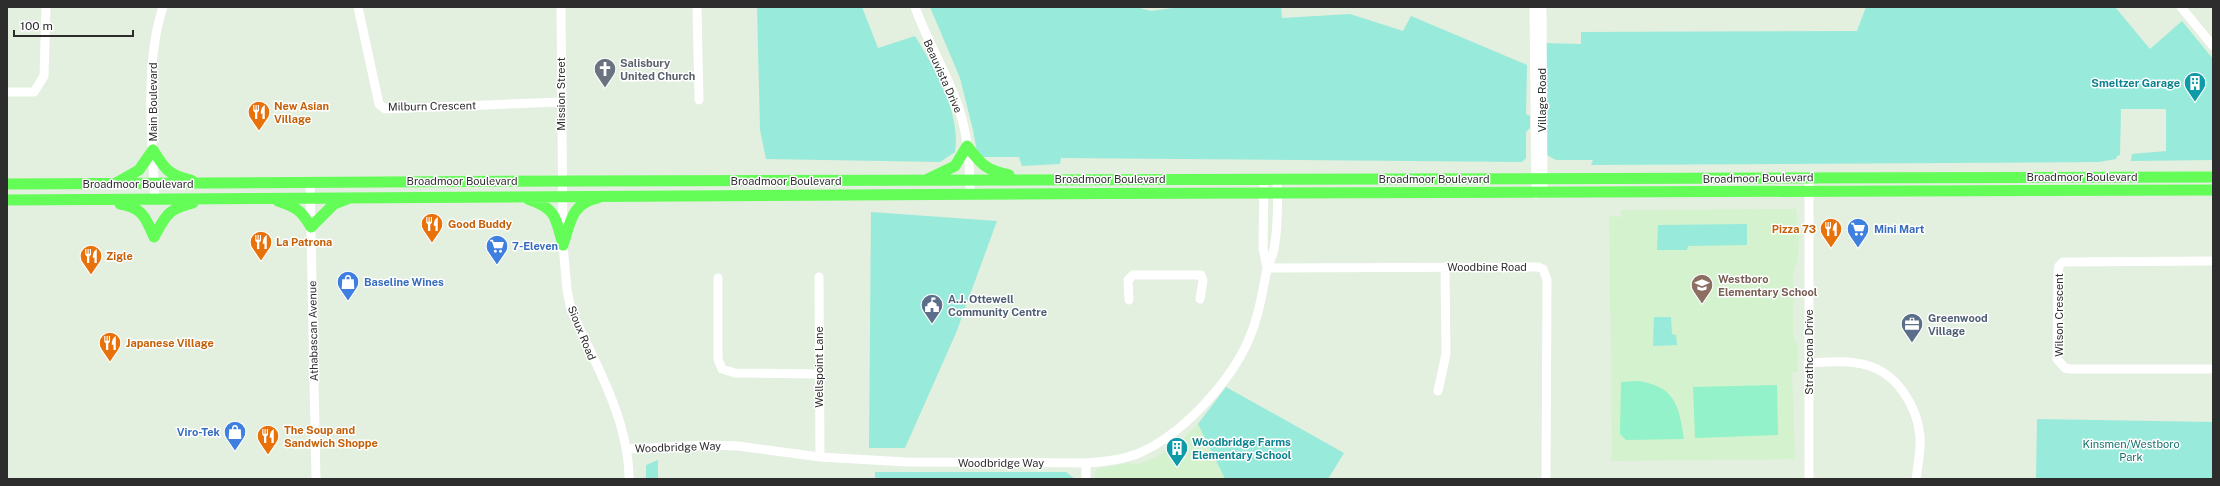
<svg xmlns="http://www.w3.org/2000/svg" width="2220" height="486" font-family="'Public Sans',sans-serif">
  <rect width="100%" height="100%" fill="#e3efdf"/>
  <!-- education -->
  <path fill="#d4f2cd" d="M1796,209L1799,240L1798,259L1793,273V336L1798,346L1797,372H1792L1795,459L1610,461L1612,455L1609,216L1621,217V210Z
    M1198,424L1225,479H1095V472L1097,469L1128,463L1136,465L1156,457L1180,442Z"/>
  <!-- green -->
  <path fill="#98eadb" d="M757,7H862L878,48L915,36C935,69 961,112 955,152L940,162L766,159L760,130Z
    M930,7H1136L1151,11L1180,7H1281L1282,18L1350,14L1403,31L1411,16L1527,65L1526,114L1530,116V128L1526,132V158L1522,162L1061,158L1060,164L1022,166L1019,157H978L973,130L960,78Z
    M1866,7H2115L2150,49L2182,21L2213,59V160L2131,161L2132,154L2166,151V109H2121L2120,155L2117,156L2116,159L2099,162L1591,165L1593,160H1556L1545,154L1544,43L1581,44V32L1857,31Z
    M871,212L997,221L956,333L905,448H869Z
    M1747,224V245L1688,246L1687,250H1657L1658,225Z
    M1654,317H1671L1672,334L1676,335L1677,345L1653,346Z
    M1226,387L1344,453L1328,479H1225L1198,424Z
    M2037,419L2213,422V479H2036Z
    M658,460V479H646V465Z
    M875,472H1066L1075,479H875Z"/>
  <!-- pitch -->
  <path fill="#93f2ca" d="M1637,381C1675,386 1679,405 1684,439L1626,440L1620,434L1621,382Z
    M1777,385L1778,435L1695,438L1693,387Z"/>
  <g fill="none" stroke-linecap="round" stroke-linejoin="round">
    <!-- minor -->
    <path stroke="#fff" stroke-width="9" d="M358,7L379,104L385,109L561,102
      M561,7L563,245L567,290L571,310C595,363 629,420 629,479
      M697,7L699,100
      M915,7C929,47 955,85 964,127C969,149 970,172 970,194
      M1542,7L1543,193
      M2181,7L2213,46
      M1534,8L1536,194
      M7,92H34L44,76L46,7
      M1264,179L1263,248L1267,268
      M310,183L316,479
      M155,199C152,139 144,64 163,7
      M2213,261L2063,262L2059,266L2058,273L2057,359L2065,368L2070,369H2213
      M1267,268L1538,267L1543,269L1547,280L1546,479
      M819,277L820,457
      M718,278V359L722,369L735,373L818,374
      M1129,300L1128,280L1133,275H1201L1203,281L1200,299
      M1808,363C1827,362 1848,360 1866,365C1897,373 1917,406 1920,436C1921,450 1918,465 1916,479
      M1438,391L1446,354L1445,267
      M628,449L706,445L738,446L820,457L906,462L1086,463C1103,462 1121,460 1137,454C1181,436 1230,383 1249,339C1259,316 1262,293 1267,269C1269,262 1273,256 1274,249C1278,227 1278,202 1277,179
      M1086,463V479
      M1809,479V177"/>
    <!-- major -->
    <path stroke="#64fc57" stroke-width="11" d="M928,179L955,166L967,146C981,164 985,170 1009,175
      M116,183L139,170L153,150C165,169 168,175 191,180
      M7,184L574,181L2213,177
      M528,199C557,209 555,217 563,245
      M7,200C742,192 1478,194 2213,190
      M278,201C296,207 301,210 311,227L334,204L347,199
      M120,204C142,207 146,218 154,237
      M154,237C166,215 168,209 193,203
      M563,245C571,221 571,204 598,198"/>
  </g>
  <!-- icons -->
  <defs>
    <g id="church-pin" transform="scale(1.15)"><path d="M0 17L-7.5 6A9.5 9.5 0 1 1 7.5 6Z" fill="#6b7280" stroke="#fff"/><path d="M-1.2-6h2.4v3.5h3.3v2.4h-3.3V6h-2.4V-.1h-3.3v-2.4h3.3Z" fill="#fff"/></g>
    <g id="building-pin" transform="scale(1.15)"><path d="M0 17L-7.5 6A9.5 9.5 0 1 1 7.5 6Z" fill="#0f9aa8" stroke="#fff"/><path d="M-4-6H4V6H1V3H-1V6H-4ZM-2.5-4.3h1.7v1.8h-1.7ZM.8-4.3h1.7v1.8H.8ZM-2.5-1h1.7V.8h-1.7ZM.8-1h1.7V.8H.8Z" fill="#fff"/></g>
    <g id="restaurant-pin" transform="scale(1.15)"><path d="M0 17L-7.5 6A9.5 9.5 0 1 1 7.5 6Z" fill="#e8710a" stroke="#fff"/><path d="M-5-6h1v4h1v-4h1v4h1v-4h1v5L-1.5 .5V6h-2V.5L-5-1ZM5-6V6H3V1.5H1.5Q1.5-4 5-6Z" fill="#fff"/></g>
    <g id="supermarket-pin" transform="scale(1.15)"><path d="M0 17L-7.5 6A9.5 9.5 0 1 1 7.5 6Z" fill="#3f7fe0" stroke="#fff"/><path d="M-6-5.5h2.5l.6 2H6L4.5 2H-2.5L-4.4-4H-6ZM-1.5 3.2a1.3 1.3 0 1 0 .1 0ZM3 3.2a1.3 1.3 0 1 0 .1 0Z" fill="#fff"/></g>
    <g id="shop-pin" transform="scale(1.15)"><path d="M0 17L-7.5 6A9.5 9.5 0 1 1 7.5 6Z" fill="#3f7fe0" stroke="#fff"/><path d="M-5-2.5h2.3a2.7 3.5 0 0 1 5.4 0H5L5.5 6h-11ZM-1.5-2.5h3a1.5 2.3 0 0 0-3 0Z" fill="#fff"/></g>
    <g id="school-pin" transform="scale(1.15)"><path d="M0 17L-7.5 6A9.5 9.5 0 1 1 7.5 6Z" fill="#8d6e63" stroke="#fff"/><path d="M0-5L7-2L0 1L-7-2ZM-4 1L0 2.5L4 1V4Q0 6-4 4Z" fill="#fff"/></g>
    <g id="civic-pin" transform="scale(1.15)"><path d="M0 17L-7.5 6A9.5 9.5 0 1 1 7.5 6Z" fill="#5c6f8a" stroke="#fff"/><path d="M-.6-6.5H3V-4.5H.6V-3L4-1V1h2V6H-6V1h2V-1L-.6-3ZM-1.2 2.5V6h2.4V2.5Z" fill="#fff"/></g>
    <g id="office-pin" transform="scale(1.15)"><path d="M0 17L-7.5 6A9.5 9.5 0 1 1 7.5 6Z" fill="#5c6f8a" stroke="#fff"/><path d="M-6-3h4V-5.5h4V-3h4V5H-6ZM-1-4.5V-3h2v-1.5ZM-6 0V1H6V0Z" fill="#fff"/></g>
  </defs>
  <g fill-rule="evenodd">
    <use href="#church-pin" x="605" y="69"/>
    <use href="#building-pin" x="2195" y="83"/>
    <use href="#restaurant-pin" x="259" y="112"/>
    <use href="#restaurant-pin" x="432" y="224"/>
    <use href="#restaurant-pin" x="1831" y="229"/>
    <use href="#supermarket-pin" x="1858" y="229"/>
    <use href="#restaurant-pin" x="261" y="242"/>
    <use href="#supermarket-pin" x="497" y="246"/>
    <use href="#restaurant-pin" x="91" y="256"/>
    <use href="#shop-pin" x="348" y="282"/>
    <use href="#school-pin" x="1702" y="285"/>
    <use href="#civic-pin" x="932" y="305"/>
    <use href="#office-pin" x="1912" y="324"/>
    <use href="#restaurant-pin" x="110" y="343"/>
    <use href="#shop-pin" x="235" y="432"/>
    <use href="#restaurant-pin" x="268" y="436"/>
    <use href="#building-pin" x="1177" y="448"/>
  </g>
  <g text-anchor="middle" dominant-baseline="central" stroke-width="3" stroke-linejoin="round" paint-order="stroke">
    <!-- worship labels -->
    <g font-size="11" font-weight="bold" fill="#5b616d" stroke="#fff" text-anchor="start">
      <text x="620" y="63">Salisbury<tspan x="620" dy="13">United Church</tspan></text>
    </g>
    <!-- street labels -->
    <g font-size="11" fill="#2d2d2d" stroke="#fff">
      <text transform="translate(943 76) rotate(66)">Beauvista Drive</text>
      <text transform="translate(561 94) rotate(-90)">Mission Street</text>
      <text transform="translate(1542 100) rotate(-90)">Village Road</text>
      <text transform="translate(153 102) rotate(-90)">Main Boulevard</text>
      <text transform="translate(432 106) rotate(-1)">Milburn Crescent</text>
      <text x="2082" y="177">Broadmoor Boulevard</text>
      <text transform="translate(1758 178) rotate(-1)">Broadmoor Boulevard</text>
      <text x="1110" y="179">Broadmoor Boulevard</text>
      <text x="1434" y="179">Broadmoor Boulevard</text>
      <text x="462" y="181">Broadmoor Boulevard</text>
      <text x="786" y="181">Broadmoor Boulevard</text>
      <text x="138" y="184">Broadmoor Boulevard</text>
      <text x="1487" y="267">Woodbine Road</text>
      <text transform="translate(2059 315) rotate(-90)">Wilson Crescent</text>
      <text transform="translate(313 331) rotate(-91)">Athabascan Avenue</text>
      <text transform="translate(582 333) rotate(68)">Sioux Road</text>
      <text transform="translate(1809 352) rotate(-90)">Strathcona Drive</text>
      <text transform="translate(819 367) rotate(-90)">Wellspoint Lane</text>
      <text transform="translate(678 447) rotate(-2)">Woodbridge Way</text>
      <text x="1001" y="463">Woodbridge Way</text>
    </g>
    <!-- culture labels -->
    <g font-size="11" font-weight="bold" fill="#0d838f" stroke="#fff" text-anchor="end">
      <text x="2180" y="83">Smeltzer Garage</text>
      <text x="1192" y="442" text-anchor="start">Woodbridge Farms<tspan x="1192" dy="13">Elementary School</tspan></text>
    </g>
    <!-- food labels -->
    <g font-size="11" font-weight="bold" fill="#c56008" stroke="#fff" text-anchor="start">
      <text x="274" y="106">New Asian<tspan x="274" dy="13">Village</tspan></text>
      <text x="448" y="224">Good Buddy</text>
      <text x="1816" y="229" text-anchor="end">Pizza 73</text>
      <text x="276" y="242">La Patrona</text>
      <text x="106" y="256">Zigle</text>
      <text x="126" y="343">Japanese Village</text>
      <text x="284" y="430">The Soup and<tspan x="284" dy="13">Sandwich Shoppe</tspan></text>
    </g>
    <!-- shop labels -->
    <g font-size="11" font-weight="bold" fill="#366cbe" stroke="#fff" text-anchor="start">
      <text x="1874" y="229">Mini Mart</text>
      <text x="512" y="246">7-Eleven</text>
      <text x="364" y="282">Baseline Wines</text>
      <text x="220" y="432" text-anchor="end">Viro-Tek</text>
    </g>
    <!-- education labels -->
    <g font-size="11" font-weight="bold" fill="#785e54" stroke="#fff" text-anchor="start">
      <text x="1718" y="279">Westboro<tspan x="1718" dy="13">Elementary School</tspan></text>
    </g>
    <!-- service labels -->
    <g font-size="11" font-weight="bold" fill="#4e5e75" stroke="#fff" text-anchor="start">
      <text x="948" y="299">A.J. Ottewell<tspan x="948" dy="13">Community Centre</tspan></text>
      <text x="1928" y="318">Greenwood<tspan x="1928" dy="13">Village</tspan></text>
    </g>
    <!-- park labels -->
    <g font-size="11" fill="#15726e" stroke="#fff">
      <text x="2131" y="444">Kinsmen/Westboro<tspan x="2131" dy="13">Park</tspan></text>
    </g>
  </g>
  <!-- border -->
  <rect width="2220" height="486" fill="none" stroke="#2d2d2d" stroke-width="16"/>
  <!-- scale -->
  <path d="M14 30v6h119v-6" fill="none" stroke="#2d2d2d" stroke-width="2"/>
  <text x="20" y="30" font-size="12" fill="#2d2d2d" stroke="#ffffff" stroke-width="3" paint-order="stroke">100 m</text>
</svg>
